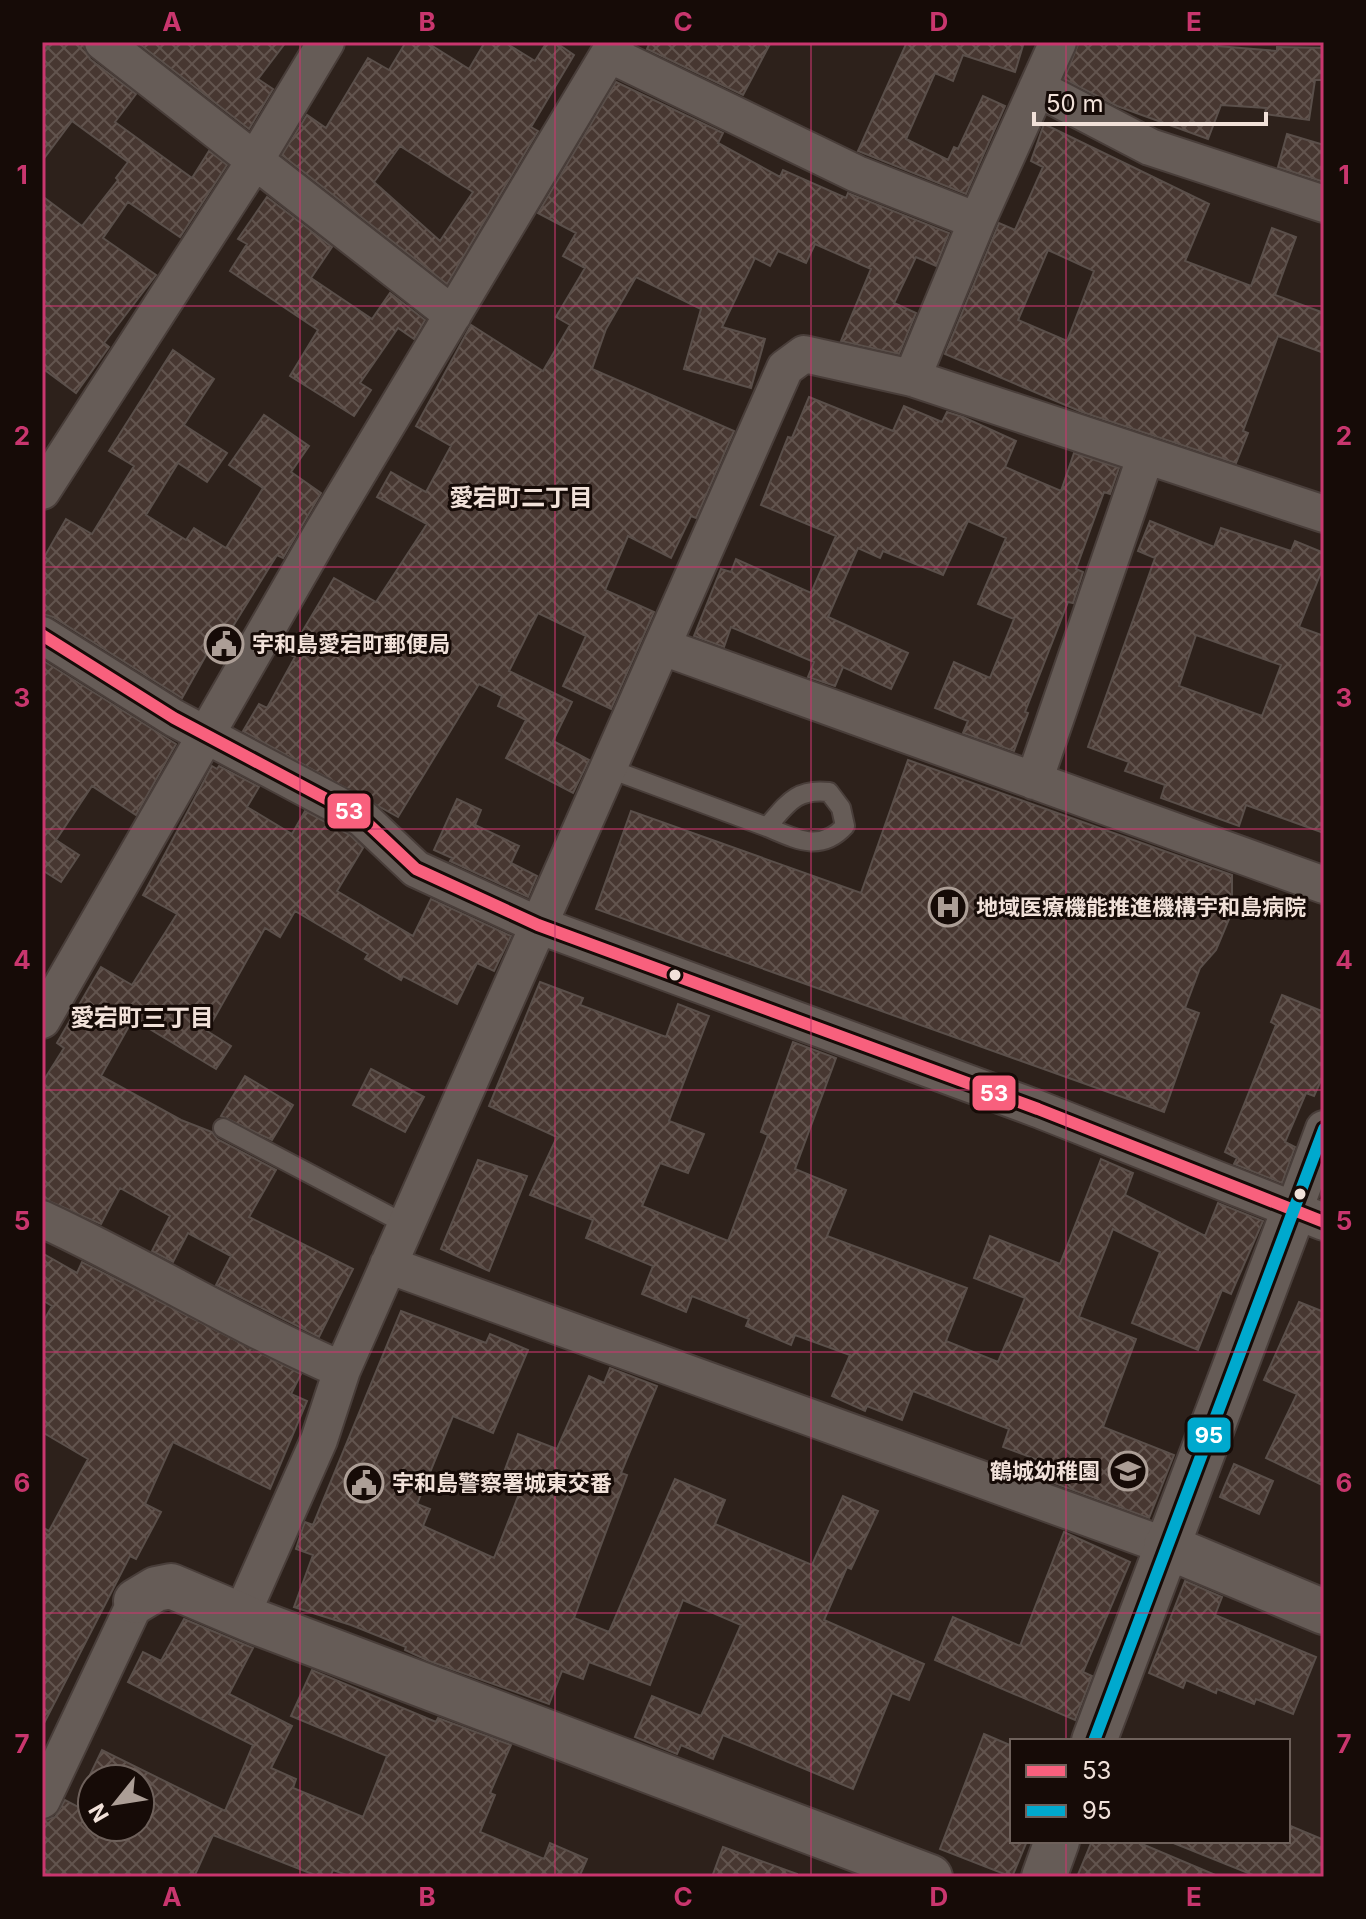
<svg xmlns="http://www.w3.org/2000/svg" width="1366" height="1919" font-family="Inter,'Noto Sans JP',sans-serif">
  <defs>
    <pattern id="building-cross-hatch" width="8" height="8" patternUnits="userSpaceOnUse" patternTransform="scale(2)"><rect width="8" height="8" fill="#473731"/><path d="M0 0l8 8M0 8l8-8" fill="none" stroke="#62544e"/></pattern>
  </defs>
  <rect width="100%" height="100%" fill="#2d211b"/>
  <!-- building -->
  <path fill="url(#building-cross-hatch)" stroke="#5a4f4a" stroke-width="2" fill-rule="evenodd" d="M42,42H82L90,59L136,94L115,122L192,178L209,151L227,165L180,237L128,202L103,238L156,275L104,343L109,347L76,393L42,368V196L82,226L118,180L116,178L128,162L72,121L42,161Z
    M137,42H286L258,79L273,89L249,129Z
    M406,42H426L469,69L485,42H504L535,61L547,42H555L574,55L531,127L538,131L447,284L282,155L307,115L326,128L368,58L389,70ZM400,146L473,192L440,241L374,182Z
    M650,42H771L743,95L647,49Z
    M907,42H1024L1015,72L963,55L953,81L935,73L906,139L948,160L954,147L958,149L983,96L1005,106L966,194L858,151Z
    M1079,42H1217V46L1277,51V47L1324,48V80H1315L1309,120L1265,114L1266,108L1221,105L1208,139L1117,106L1064,79Z
    M616,82L723,133L718,143L780,177L783,170L846,198L848,193L949,233L936,266L916,257L894,303L916,313L899,354L841,341L871,269L815,244L806,263L778,251L770,266L755,258L722,327L765,339L751,388L684,369L701,309L636,277L606,329L592,369L734,431L696,518L691,516L671,558L628,536L605,590L654,612L611,709L563,686L586,636L538,613L509,671L572,702L553,741L589,760L573,793L506,758L526,720L498,706L502,696L479,684L398,817L243,731L259,704L267,708L295,657L289,654L334,578L376,602L427,524L377,497L391,472L426,492L451,446L416,426L471,325L543,371L570,325L556,317L585,268L563,256L576,233L538,213Z
    M1044,124L1209,204L1185,261L1251,286L1272,228L1296,237L1275,295L1324,313V353L1278,336L1243,431L1248,433L1236,463L1082,412L945,354L999,223L1015,230L1043,167L1031,161ZM1048,250L1094,271L1067,341L1018,320Z
    M1287,134L1324,145V182L1278,167Z
    M267,197L332,247L311,278L372,319L390,293L425,320L414,339L398,328L360,383L371,390L354,416L290,376L318,330L230,271L247,244L238,239Z
    M173,350L214,379L184,425L227,453L207,482L178,463L146,515L186,540L194,528L226,548L263,488L229,465L264,415L309,446L291,472L321,493L283,558L277,555L230,631L238,637L225,660L209,650L182,698L53,617L42,614V561L66,519L92,534L134,466L109,451Z
    M809,397L893,431L904,406L942,422L947,412L963,417L1016,441L1005,467L1061,491L1074,453L1119,468L1110,494L1104,492L1076,569L1083,572L1073,603L1068,602L1025,712L1028,713L1014,751L963,733L968,721L935,708L954,662L990,678L1014,619L978,604L1006,538L968,521L943,575L883,551L880,558L858,548L828,617L908,653L891,689L843,667L835,686L808,677L814,662L731,627L724,647L694,636L721,569L731,572L736,559L811,593L836,536L761,505L788,437L792,438Z
    M1150,521L1214,547L1221,528L1291,551L1295,541L1324,553V565L1299,627L1324,636V833L1246,805L1239,826L1161,798L1165,785L1125,771L1129,762L1088,747L1155,558L1138,551ZM1196,635L1281,665L1262,716L1179,686Z
    M42,660L176,744L136,815L92,786L56,840L79,855L61,882L42,870Z
    M908,760L1232,875V912L1216,950L1200,968L1185,1008L1199,1013L1164,1112L596,909L631,811L861,893Z
    M212,766L217,769L219,766L259,787L247,807L292,834L305,811L350,835L363,848L337,891L413,936L431,899L511,936L494,971L477,963L457,1004L403,976L401,980L365,959L368,954L295,911L280,937L265,928L207,1031L231,1046L216,1069L133,1019L101,1076L181,1120L212,1132L217,1139L276,1170L249,1217L353,1269L319,1337L216,1285L231,1256L188,1233L173,1262L152,1251L170,1216L120,1188L101,1224L42,1198V1083L64,1048L57,1043L101,967L132,985L177,914L143,895Z
    M457,799L481,810L475,825L519,846L511,863L537,876L528,897L450,861L452,858L434,850Z
    M540,982L583,998L580,1005L666,1037L678,1004L709,1016L669,1121L704,1134L688,1173L660,1163L642,1206L728,1241L768,1135L761,1132L793,1042L836,1058L795,1169L846,1190L827,1236L967,1288L946,1341L998,1362L1025,1298L974,1278L990,1236L1060,1264L1101,1159L1133,1173L1125,1195L1205,1236L1218,1203L1263,1221L1231,1294L1222,1290L1198,1350L1132,1323L1160,1252L1113,1229L1079,1317L1136,1339L1103,1427L1174,1455L1149,1518L1035,1476L1041,1461L1003,1447L1009,1429L913,1391L902,1420L867,1406L865,1411L832,1396L850,1355L795,1335L791,1345L746,1326L749,1319L692,1296L686,1312L642,1294L653,1266L586,1238L593,1220L530,1195L557,1137L489,1106Z
    M1282,995L1324,1012V1074L1314,1096L1306,1093L1285,1142L1295,1147L1282,1183L1234,1164L1237,1158L1225,1152L1276,1025L1271,1022Z
    M371,1069L424,1097L405,1132L353,1105Z
    M245,1076L293,1105L272,1140L221,1116Z
    M478,1160L527,1176L489,1271L441,1249Z
    M42,1253L77,1273L82,1262L301,1374L291,1394L307,1401L270,1489L173,1442L145,1504L161,1512L136,1559L130,1556L42,1727V1527L49,1531L88,1459L42,1432V1324L52,1306L42,1300Z
    M1299,1302L1324,1312V1486L1266,1458L1297,1394L1264,1380Z
    M401,1311L486,1343L490,1334L528,1350L493,1433L453,1416L417,1504L430,1509L423,1526L494,1558L519,1494L499,1486L518,1434L557,1449L589,1376L604,1383L610,1368L657,1386L621,1473L627,1475L574,1618L609,1632L675,1479L725,1500L715,1524L812,1565L843,1496L878,1511L851,1569L847,1567L824,1620L924,1664L909,1700L892,1693L853,1789L723,1735L713,1759L681,1745L677,1754L635,1737L652,1696L701,1716L741,1625L683,1600L650,1685L589,1662L583,1679L562,1671L549,1704L429,1661L405,1650L406,1647L351,1625L294,1607L313,1555L296,1549L303,1527L305,1522L313,1525Z
    M1234,1464L1273,1481L1259,1514L1220,1497Z
    M1064,1532L1130,1562L1083,1672L1092,1676L1075,1720L935,1660L953,1617L1020,1646Z
    M1185,1581L1222,1597L1215,1615L1316,1657L1293,1714L1256,1699L1254,1704L1217,1689L1216,1693L1186,1680L1183,1688L1149,1673Z
    M184,1619L253,1648L229,1694L292,1726L271,1768L296,1779L293,1788L363,1817L387,1756L291,1716L312,1670L436,1722L438,1718L511,1745L490,1793L495,1795L480,1832L544,1859L550,1843L587,1859L580,1875L585,1877H352L333,1870L330,1877H320L213,1835L194,1877H42V1821L55,1817L65,1800L92,1814V1827H140V1779H88L102,1750L225,1811L253,1745L128,1682L143,1652L161,1661Z
    M984,1734L1012,1746V1841H1027L1012,1877L940,1849Z
    M1288,1825L1324,1840V1877H1258L1171,1842L1288,1841Z
    M1092,1841H1135L1220,1877H1077Z
    M723,1847L797,1874V1877H712Z"/>
  <g fill="none" stroke-linecap="round" stroke-linejoin="round">
    <!-- service casing -->
    <g stroke="#493e3a" stroke-width="22">
      <path id="service" d="M610,769L767,827C787,804 796,788 829,792L841,808L845,826C820,853 796,839 767,827
        M223,1128L407,1225"/>
    </g>
    <!-- minor casing -->
    <g stroke="#493e3a" stroke-width="40">
      <path id="minor" d="M103,42L453,315
        M609,54L857,174L977,221
        M1037,88L1150,147L1324,204
        M912,378L977,221L1058,42
        M42,491L254,162L326,42
        M42,635L174,718L362,818L416,869L538,925L1038,1109L1324,1222
        M663,647L1324,885
        M1034,781L1146,455
        M42,1020L322,533L616,42
        M1294,1210L1324,1129
        M42,1219C144,1266 239,1326 342,1370
        M388,1265L1166,1546
        M241,1616L319,1440L342,1370L785,368L804,354L912,378L1324,514
        M42,1800L136,1601"/>
    </g>
    <!-- tertiary casing -->
    <g stroke="#493e3a" stroke-width="48">
      <path id="tertiary" d="M1166,1546L1324,1612
        M136,1601L156,1589L171,1586L256,1622L930,1877
        M1094,1741L1294,1210
        M1044,1877L1057,1841"/>
    </g>
    <!-- service -->
    <use href="#service" stroke="#665c57" stroke-width="18"/>
    <!-- minor -->
    <use href="#minor" stroke="#665c57" stroke-width="36"/>
    <!-- tertiary -->
    <use href="#tertiary" stroke="#665c57" stroke-width="44"/>
    <!-- bus-1 casing -->
    <g stroke="#160b07" stroke-width="18">
      <path id="bus-1" d="M42,635L174,718L362,818L416,869L538,925L1038,1109L1324,1222"/>
    </g>
    <!-- bus-2 casing -->
    <g stroke="#160b07" stroke-width="18">
      <path id="bus-2" d="M1094,1741L1324,1129"/>
    </g>
    <!-- bus-1 -->
    <use href="#bus-1" stroke="#f8607d" stroke-width="12"/>
    <!-- bus-2 -->
    <use href="#bus-2" stroke="#00a9ce" stroke-width="12"/>
  </g>
  <!-- grid -->
  <path fill="none" stroke="#c9366e" stroke-width="2" stroke-opacity="0.55" d="M300,42V1877M555,42V1877M811,42V1877M1066,42V1741M42,306H1324M42,567H1324M42,829H1324M42,1090H1324M42,1352H1324M42,1613H1324M1066,1841V1877"/>
  <!-- icons -->
  <defs>
    <g id="civic-ring" transform="scale(2)"><circle r="9.5" fill="#160b07" stroke="#ac9e96" stroke-width="1.5"/><path d="M-.6-6.5H3V-4.5H.6V-3L4-1V1h2V6H-6V1h2V-1L-.6-3ZM-1.2 2.5V6h2.4V2.5Z" fill="#ac9e96"/></g>
    <g id="hospital-ring" transform="scale(2)"><circle r="9.5" fill="#160b07" stroke="#ac9e96" stroke-width="1.5"/><path d="M-5-5h3v3.5h4V-5h3V5h-3V1.5h-4V5h-3Z" fill="#ac9e96"/></g>
    <g id="school-ring" transform="scale(2)"><circle r="9.5" fill="#160b07" stroke="#ac9e96" stroke-width="1.5"/><path d="M0-5L7-2L0 1L-7-2ZM-4 1L0 2.5L4 1V4Q0 6-4 4Z" fill="#ac9e96"/></g>
  </defs>
  <g fill-rule="evenodd">
    <use href="#civic-ring" x="224" y="644"/>
    <use href="#hospital-ring" x="948" y="907"/>
    <use href="#school-ring" x="1128" y="1471"/>
    <use href="#civic-ring" x="364" y="1483"/>
  </g>
  <!-- markers -->
  <g fill="#f1e1d9" stroke="#160b07" stroke-width="3">
    <circle cx="675" cy="975" r="7"/>
    <circle cx="1300" cy="1194" r="7"/>
  </g>
  <g text-anchor="middle" dominant-baseline="central" stroke-width="6" stroke-linejoin="round" paint-order="stroke">
    <!-- poi labels -->
    <g font-size="22" font-weight="bold" fill="#f1e1d9" stroke="#160b07" text-anchor="start">
      <text x="252" y="644">宇和島愛宕町郵便局</text>
      <text x="976" y="907">地域医療機能推進機構宇和島病院</text>
      <text x="1100" y="1471" text-anchor="end">鶴城幼稚園</text>
      <text x="392" y="1483">宇和島警察署城東交番</text>
    </g>
    <!-- neighbourhood labels -->
    <g font-size="24" font-weight="bold" fill="#f1e1d9" stroke="#160b07">
      <text x="521" y="497">愛宕町二丁目</text>
      <text x="142" y="1017">愛宕町三丁目</text>
    </g>
  </g>
  <g stroke="#160b07" stroke-width="3">
    <rect x="326" y="792" width="46" height="38" rx="8" fill="#f8607d"/>
    <rect x="971" y="1074" width="46" height="38" rx="8" fill="#f8607d"/>
    <rect x="1186" y="1416" width="46" height="38" rx="8" fill="#00a9ce"/>
  </g>
  <g font-size="22" text-anchor="middle" font-weight="bold" fill="#fff">
    <text x="349" y="819">53</text>
    <text x="994" y="1101">53</text>
    <text x="1209" y="1443">95</text>
  </g>
  <!-- border -->
  <rect width="1366" height="1919" fill="none" stroke="#160b07" stroke-width="88"/>
  <!-- legend -->
  <rect x="1010" y="1739" width="280" height="104" fill="#160b07" stroke="#6e615b" stroke-width="2"/>
  <rect x="1026" y="1765" width="40" height="12" fill="#f8607d" stroke="#6e615b" stroke-width="2"/>
  <text x="1082" y="1779" font-size="24" fill="#f1e1d9">53</text>
  <rect x="1026" y="1805" width="40" height="12" fill="#00a9ce" stroke="#6e615b" stroke-width="2"/>
  <text x="1082" y="1819" font-size="24" fill="#f1e1d9">95</text>
  <!-- north arrow -->
  <g transform="translate(116 1803) rotate(240)"><circle r="38" fill="#160b07" stroke="#6e615b" stroke-width="2"/>
  <path d="M0-6L14 30L0 20L-14 30Z" fill="#ac9e96"/>
  <text y="-12" font-size="22" font-weight="bold" text-anchor="middle" fill="#f1e1d9">N</text>
  </g>
  <!-- scale -->
  <path d="M1034 112v12h232v-12" fill="none" stroke="#f1e1d9" stroke-width="4"/>
  <text x="1046" y="112" font-size="24" fill="#f1e1d9" stroke="#160b07" stroke-width="6" paint-order="stroke">50 m</text>
  <rect x="44" y="44" width="1278" height="1831" fill="none" stroke="#c9366e" stroke-width="3"/>
  <g font-size="26" text-anchor="middle" font-weight="bold" fill="#c9366e">
    <text x="172" y="31">A</text>
    <text x="427" y="31">B</text>
    <text x="683" y="31">C</text>
    <text x="939" y="31">D</text>
    <text x="1194" y="31">E</text>
    <text x="22" y="184">1</text>
    <text x="1344" y="184">1</text>
    <text x="22" y="445">2</text>
    <text x="1344" y="445">2</text>
    <text x="22" y="707">3</text>
    <text x="1344" y="707">3</text>
    <text x="22" y="969">4</text>
    <text x="1344" y="969">4</text>
    <text x="22" y="1230">5</text>
    <text x="1344" y="1230">5</text>
    <text x="22" y="1492">6</text>
    <text x="1344" y="1492">6</text>
    <text x="22" y="1753">7</text>
    <text x="1344" y="1753">7</text>
    <text x="172" y="1906">A</text>
    <text x="427" y="1906">B</text>
    <text x="683" y="1906">C</text>
    <text x="939" y="1906">D</text>
    <text x="1194" y="1906">E</text>
  </g>
</svg>
